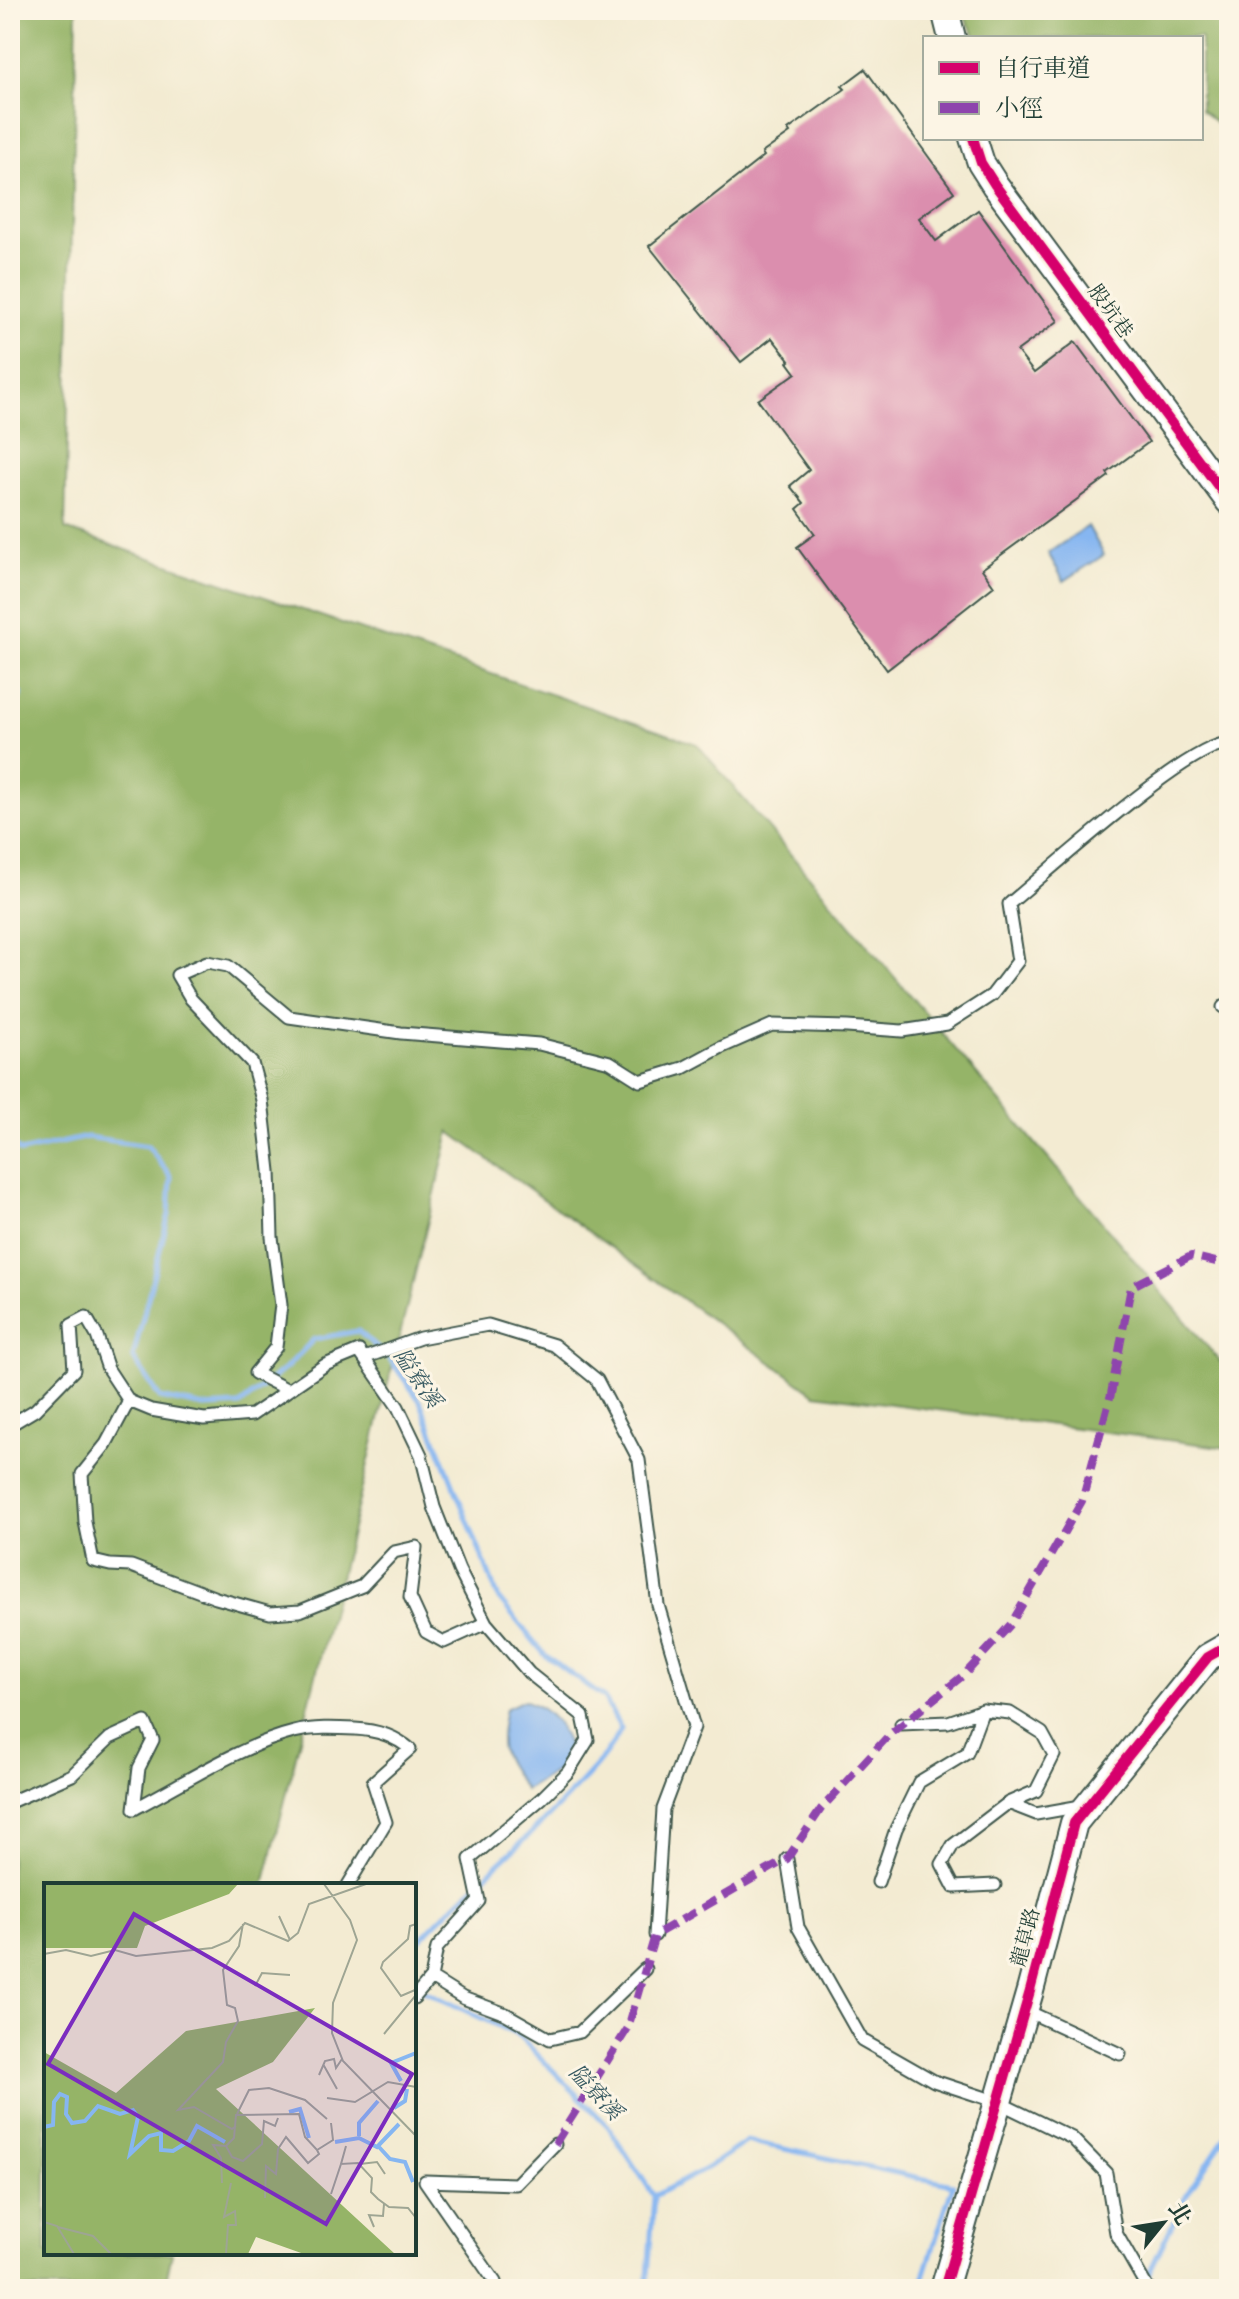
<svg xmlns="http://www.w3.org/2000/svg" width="1239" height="2299" font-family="'Libre Caslon Text','Noto Serif TC',serif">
  <rect width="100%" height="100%" fill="#fcf5e5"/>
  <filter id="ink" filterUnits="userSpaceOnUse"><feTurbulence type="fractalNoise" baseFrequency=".0125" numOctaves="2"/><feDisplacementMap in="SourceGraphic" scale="16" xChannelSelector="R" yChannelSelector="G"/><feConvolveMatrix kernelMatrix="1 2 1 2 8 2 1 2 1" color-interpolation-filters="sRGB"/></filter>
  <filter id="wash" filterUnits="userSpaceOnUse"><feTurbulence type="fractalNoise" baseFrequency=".006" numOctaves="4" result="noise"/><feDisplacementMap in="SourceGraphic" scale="32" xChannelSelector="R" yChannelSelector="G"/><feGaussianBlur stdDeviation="1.8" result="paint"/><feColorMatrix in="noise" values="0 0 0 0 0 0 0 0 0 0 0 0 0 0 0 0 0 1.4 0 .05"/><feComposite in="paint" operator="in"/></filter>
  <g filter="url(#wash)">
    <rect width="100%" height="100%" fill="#f3ebd2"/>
    <!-- forest -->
    <path fill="#95b467" stroke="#5a784e" stroke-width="2" d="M10,10H77L65,529L697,744L1229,1372V1448L815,1394L450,1132L264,1885H46V2253H172L164,2289H10Z
      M960,10H1229V133L1201,110V38H977Z"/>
    <!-- water -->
    <path fill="#86b6f1" stroke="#527a92" stroke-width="2" d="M1088,526L1104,555L1064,581L1048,553Z
      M524,1700C551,1710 561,1725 571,1752L559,1769L525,1790C501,1753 496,1754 505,1709Z"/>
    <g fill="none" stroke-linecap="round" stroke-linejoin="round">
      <!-- stream -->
      <path stroke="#86b6f1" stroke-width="5" d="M10,684L21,694L10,713
        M10,1143L21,1152L87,1137L148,1146L171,1177L169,1214L133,1357L160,1398L205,1407L240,1405L287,1367L314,1339L358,1331L389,1358L420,1401L499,1599L545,1655L604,1698L621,1729C607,1756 588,1775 568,1796C519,1849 462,1893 414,1946
        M414,1986L519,2036L608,2126L654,2196L647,2289
        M654,2196L707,2168L747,2141L953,2185L921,2286L926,2289
        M1141,2289L1187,2194L1229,2131"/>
    </g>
    <g id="blocks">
      <!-- building -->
      <path fill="#db8eae" d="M865,69L954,192L919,218L936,241L978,210L1058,321L1017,351L1034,373L1075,342L1149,442L1107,473L1109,476L982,569L994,586L887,670L797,547L815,534L797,509L804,503L790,486L809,470L758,400L796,373L788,362L790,361L772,338L741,362L649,246L764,156L762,153L790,133L788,130L845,89L842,86Z"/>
    </g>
  </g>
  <g filter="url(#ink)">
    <use href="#blocks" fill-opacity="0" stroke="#3f574c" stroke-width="2"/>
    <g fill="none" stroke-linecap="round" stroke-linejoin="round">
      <!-- service casing -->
      <g stroke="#3f574c" stroke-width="15">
        <path id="service" d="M1223,1007L1229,1006
          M364,1358L420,1338L488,1325L554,1345L597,1380L639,1460L658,1605L694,1727L663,1809L655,1935
          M288,1390L255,1373L276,1347L281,1305L272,1237L270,1171L262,1100L252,1063L191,999L177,975L207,962L228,966L289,1017L401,1033L539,1044L610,1062L640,1081L683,1068L720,1048L772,1025L847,1027L902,1031L947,1024L992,995L1018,961L1009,904C1048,872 1188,744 1229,743
          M129,1401L106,1444L82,1474L85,1522L93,1561L110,1565L131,1566L216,1598L270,1613L300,1611L362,1586L394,1552L416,1547L410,1597L426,1632L444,1642L486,1623
          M10,1425L35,1410L74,1370L71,1325L86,1317L97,1336L108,1369L129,1401L151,1410L204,1419L252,1415L325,1365L359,1351L398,1407L421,1455L434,1507L459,1570L486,1623L529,1673L583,1716L588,1740L568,1772L542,1798L470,1859L479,1901L437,1948L431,1978L463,1998L506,2014L550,2039L580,2032L645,1969
          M901,1724L948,1722L983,1710L1010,1713L1042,1733L1054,1755L1036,1791L1008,1803L1036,1814L1081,1806
          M10,1802L72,1775L110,1738L145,1722L153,1740L139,1768L134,1809C182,1784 242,1745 294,1732C313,1727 335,1728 355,1729C376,1730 394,1735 410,1749L373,1782L386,1822L348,1885
          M787,1859L798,1927L862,2040L934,2081L998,2102L1072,2138L1106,2173L1116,2233L1148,2289
          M878,1882L896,1829L919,1782L967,1753L983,1710
          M995,1885L954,1887L942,1864L953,1845L1008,1803
          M414,1998L431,1978
          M1025,2010L1120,2054
          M494,2289L495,2282L425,2181L516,2184L555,2144"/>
      </g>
      <!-- tertiary casing -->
      <g stroke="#3f574c" stroke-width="30">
        <path id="tertiary" d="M945,10L952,38
          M973,138L981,163L995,185L1229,501
          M944,2289L1030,1991L1074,1823L1208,1657L1229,1645"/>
      </g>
      <!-- service -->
      <use href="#service" stroke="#fff" stroke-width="11"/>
      <!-- tertiary -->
      <use href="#tertiary" stroke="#fff" stroke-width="26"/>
      <!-- quiet -->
      <path stroke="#8e44ad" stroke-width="8" stroke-dasharray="16 8" stroke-linecap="butt" d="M555,2144L628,2028L655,1935L787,1859L821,1809L890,1734L965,1674L1011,1624L1082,1501L1111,1394L1131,1287L1191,1256L1229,1265"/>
      <!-- cycleway casing -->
      <g stroke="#fcf5e5" stroke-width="15">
        <path id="cycleway" d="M973,138L981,163L995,185L1229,501
          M944,2289L1030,1991L1074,1823L1208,1657L1229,1645"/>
      </g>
      <!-- cycleway -->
      <use href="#cycleway" stroke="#d6006c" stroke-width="10"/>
    </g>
  </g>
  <g text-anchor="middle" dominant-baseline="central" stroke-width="6" stroke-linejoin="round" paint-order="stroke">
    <!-- street labels -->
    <g font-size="20" fill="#1f3d34" stroke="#fcf5e5">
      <text transform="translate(1111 311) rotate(54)">股坑巷</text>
      <text transform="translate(1025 1937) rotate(-75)">龍草路</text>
    </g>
    <!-- water labels -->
    <g font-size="22" font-style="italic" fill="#395b63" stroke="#fcf5e5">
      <text transform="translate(418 1378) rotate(56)">隘寮溪</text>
      <text transform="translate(596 2092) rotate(47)">隘寮溪</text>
    </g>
  </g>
  <!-- overview -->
  <g transform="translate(44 1883)">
    <rect width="372" height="372" fill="#f3ebd2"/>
    <path d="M0,1H194L185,11L101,43L93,65H0ZM271,125L229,179L172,206L351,371H260L212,354L204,371H0V169L72,210L142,148Z" fill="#95b467"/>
    <path fill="none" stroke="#86b6f1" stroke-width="4" d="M357,198L347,180L372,170M350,225L361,218L363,206M245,229L256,226L265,255M0,244L9,242L10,219L16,211L23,214L22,231L28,240L41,238L54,223L76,231L89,227L94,234L86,271L105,253L117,250V267L129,268L145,258L153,243L181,259M315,253V240L334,218M291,259L315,255L333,264L355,241M335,264L346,276L361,279L369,299"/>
    <path fill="none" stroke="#9ea593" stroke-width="2" d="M280,1L306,37L313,57L289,120L288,150L299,178L372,253M235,33L246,57M0,71L22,67L47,73L71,67L92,73L168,65L185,58L201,40L244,58L254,50L265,21L322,1M211,103L218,90L246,92M340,151L372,112L371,107L357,113L337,85L339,79L364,56L366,43L372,41M279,181L293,206M275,192L281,178L290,176L292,185L298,176M283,215L311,219L344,199L372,204M193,231L205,207L225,205L261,217L283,236M192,243L188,246L150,224L134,227L179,179L182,159L194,138L191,125L183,122L179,87L195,63L199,41M182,263L188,274L199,278L218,261L220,238L231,243L234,235M302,263L297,281L314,280L328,295L327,309L334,316L345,324L364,325L372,335M316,281L333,279L341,291M178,300L177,275L169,262L182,263L190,255L192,232L255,231L261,254L273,267L289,257L287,240M287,311L297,281M221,315L222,283L232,291L234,266L242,254L264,280L275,271L273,267M0,339L13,343L30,371M14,344L49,353L67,371M330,344L325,332L339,333L340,321M182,371L184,342H192L191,328L180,334L187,300"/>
    <path fill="#7b2cbf" fill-opacity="0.15" stroke="#7b2cbf" stroke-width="4" d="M90,31L368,191L282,341L4,181Z"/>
    <rect width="372" height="372" fill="none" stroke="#1f3d34" stroke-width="4"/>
  </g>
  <!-- margin -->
  <rect width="1239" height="2299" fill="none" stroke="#fcf5e5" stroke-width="40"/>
  <!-- legend -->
  <rect x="923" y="36" width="280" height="104" fill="#fcf5e5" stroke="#a4ab9e" stroke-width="2"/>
  <rect x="939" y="62" width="40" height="12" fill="#d6006c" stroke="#a4ab9e" stroke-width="2"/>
  <text x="995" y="76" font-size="24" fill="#1f3d34">自行車道</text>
  <rect x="939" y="102" width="40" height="12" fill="#8e44ad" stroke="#a4ab9e" stroke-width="2"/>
  <text x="995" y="116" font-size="24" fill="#1f3d34">小徑</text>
  <!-- north arrow -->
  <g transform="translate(1163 2223) rotate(60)" stroke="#fcf5e5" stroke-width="6" paint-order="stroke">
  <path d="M0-6L14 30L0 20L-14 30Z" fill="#1f3d34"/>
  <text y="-12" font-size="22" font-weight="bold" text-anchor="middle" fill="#1f3d34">北</text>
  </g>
</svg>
